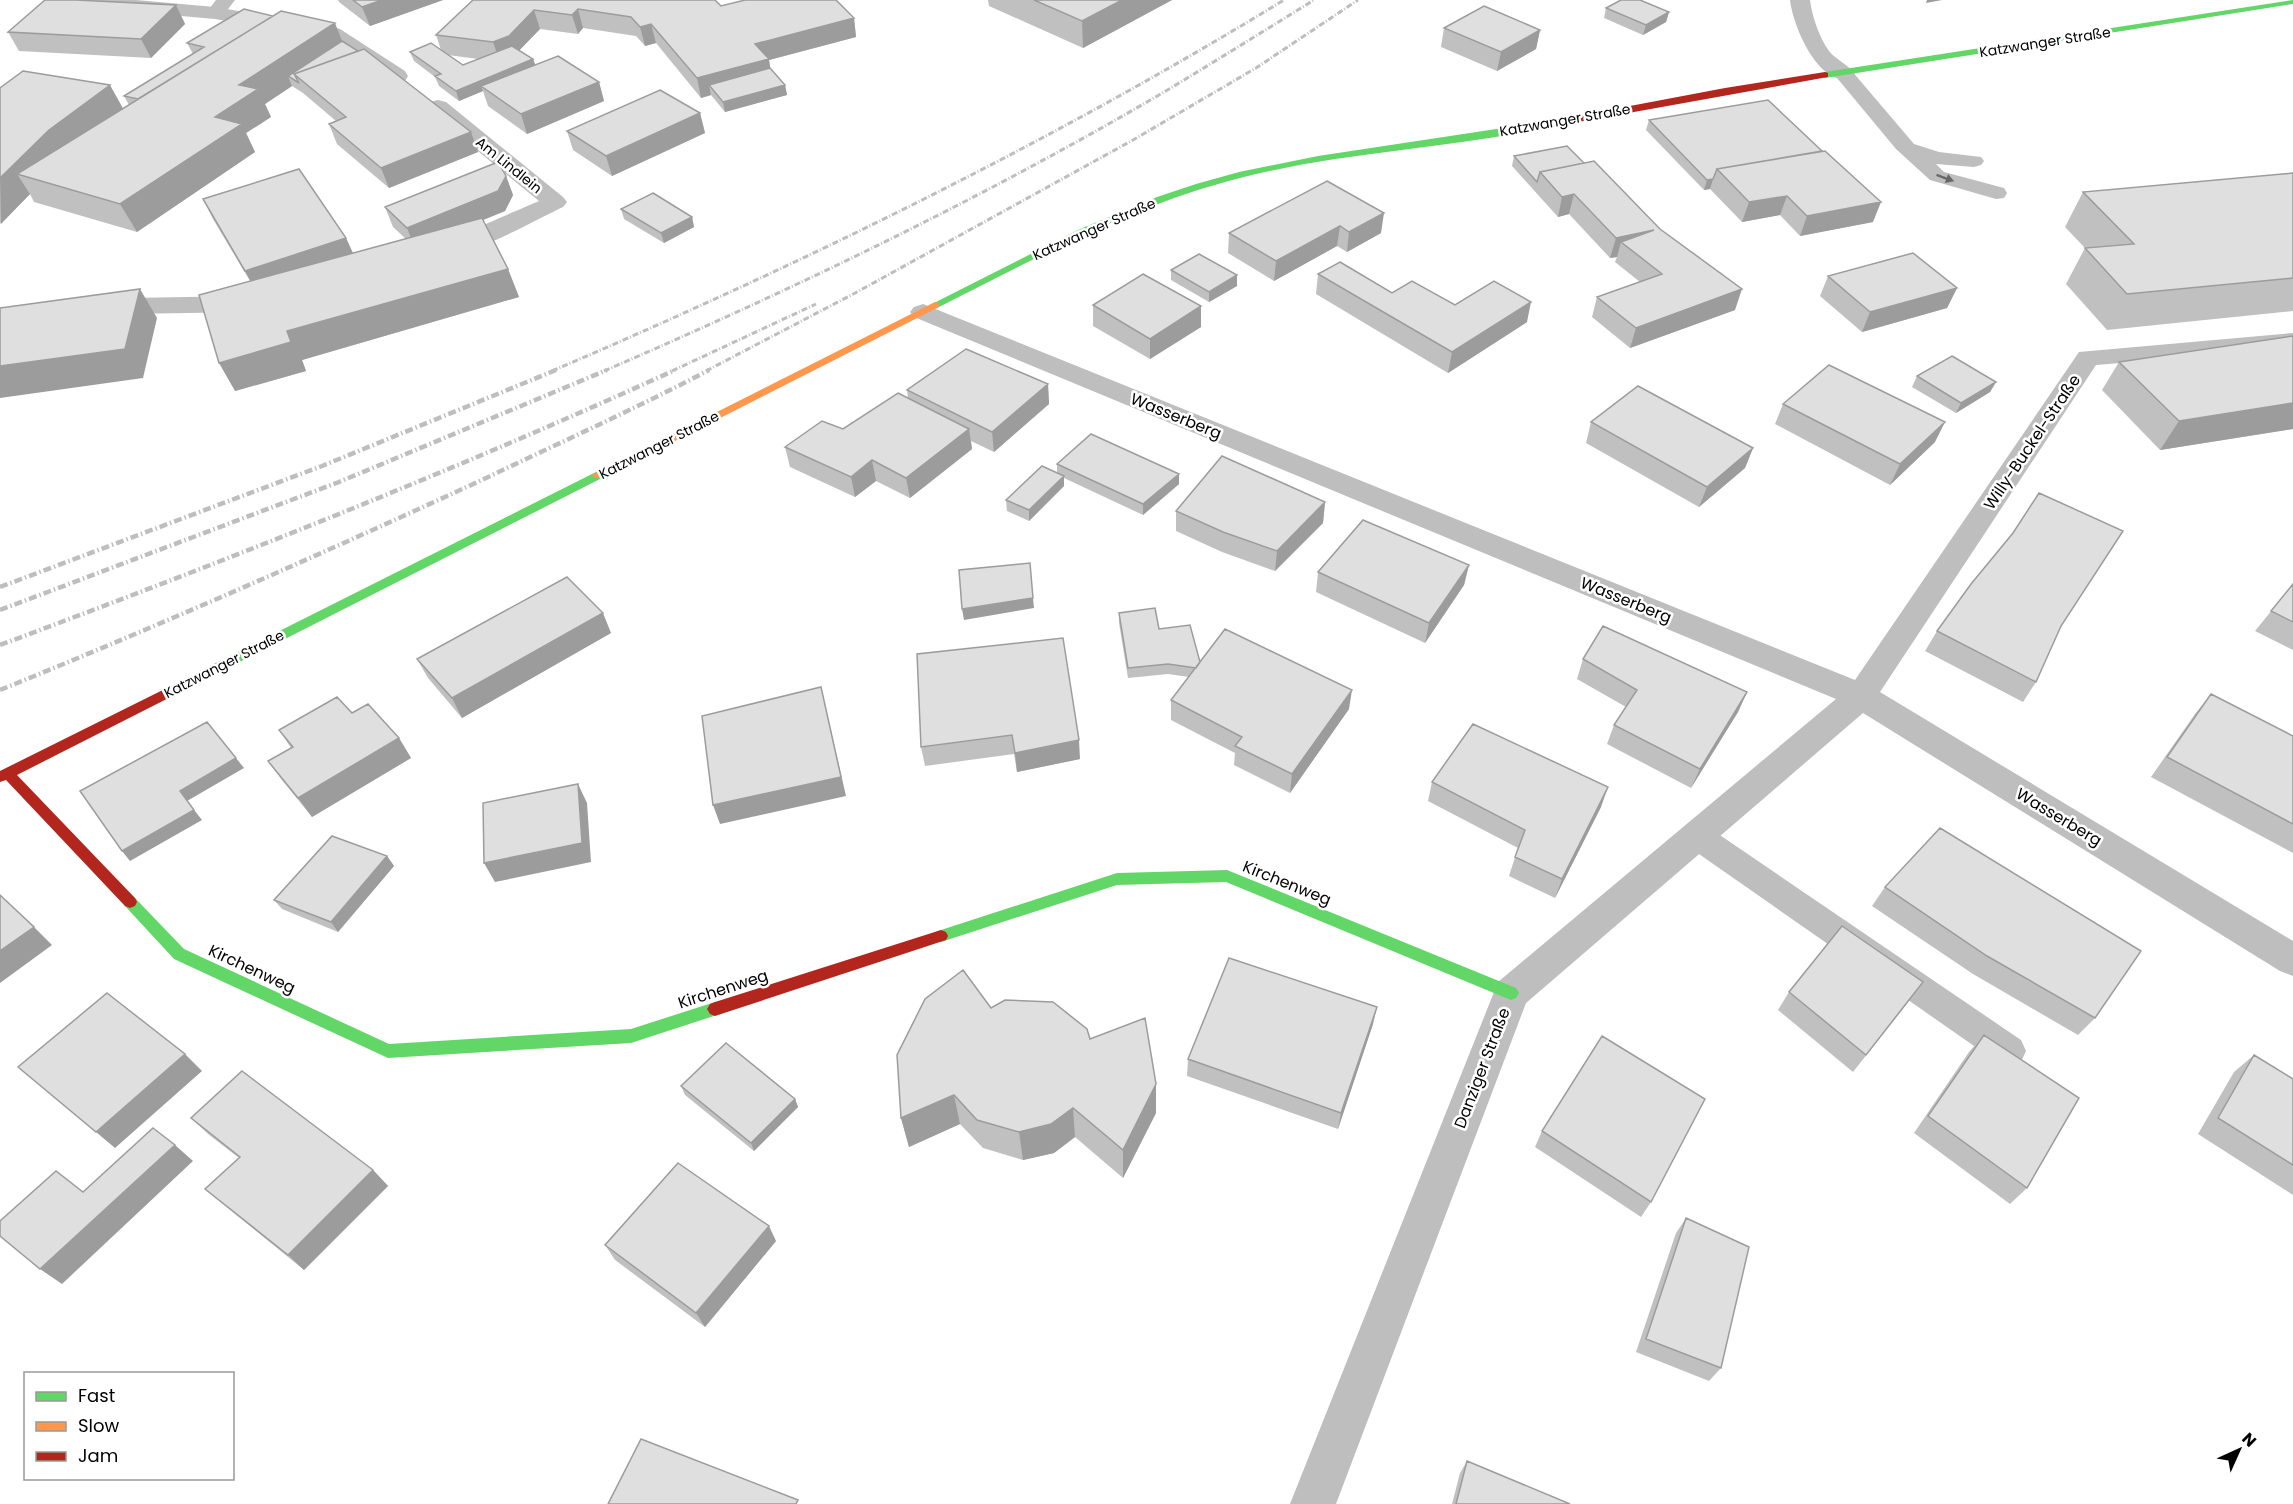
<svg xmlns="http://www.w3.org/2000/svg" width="2293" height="1504" font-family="Poppins,sans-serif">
  <rect width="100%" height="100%" fill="#fff"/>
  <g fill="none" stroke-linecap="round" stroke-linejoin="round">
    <!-- lane -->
    <path fill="#bebebe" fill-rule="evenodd" d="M216,0H235L222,17H208L206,13Z
      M1844,68L1851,70L1914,144L1939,152L1981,157L1984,161L1981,165L1974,167L1936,164L1944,172L2004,188L2007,193L2004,198L1996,199L1930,180L1896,149L1837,78L1834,74L1837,70Z
      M1697,823L1708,827L2021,1040L2026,1051L2021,1062L2009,1067L1997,1062L1686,845L1681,836L1686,827Z"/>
    <!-- street -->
    <path fill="#bebebe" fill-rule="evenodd" d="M57,0H136L215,7L333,27L340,29L405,71L408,76L405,81L397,82L389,81L327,38L215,19L67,6L60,4Z
      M1790,0H1810C1812,16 1819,37 1829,51C1836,60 1848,64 1855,74L1852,79C1818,87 1793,26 1790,0Z
      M438,100L446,102L563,197L567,202L563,207C537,219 467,260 440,253L437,248C440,243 525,207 539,201L430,112L427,107L430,102Z
      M246,296L255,299L259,304L255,309L246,312L128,314L106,317L97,314L93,309L97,304L128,298Z
      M923,304L1855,680L2079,352L2293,333V349L2096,365L1880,692L2293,941V976L2280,971L1863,713L1526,1003L1336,1504H1290L1498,982L1836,699L914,317L910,312L914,307Z"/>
    <!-- fast -->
    <path fill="#63d668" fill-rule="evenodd" d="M2293,0V4L1825,78L1821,75L1825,72Z
      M1556,120L1561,123L1559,125C1454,149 1345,151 1240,178C1133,205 1036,258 939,307L935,308L930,305L1080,229L1157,197L1196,184L1239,172L1318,156Z
      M598,471L604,475L602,478L210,677H200L199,674L200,671Z
      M1227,870L1516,988L1519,993L1516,998L1511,1000L1506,998L1226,882L1117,885L941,942L936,940L934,936L936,932L941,930L1117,873Z
      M130,896L135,898L184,949L389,1044L631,1029L715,1002L720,1004L723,1009L720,1014L631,1043L388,1058L174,959L125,906L123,902L125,898Z"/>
    <!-- slow -->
    <path fill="#ff974d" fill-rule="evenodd" d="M935,302L939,303V307L602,478H594L592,475Z"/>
    <!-- jam -->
    <path fill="#b3261e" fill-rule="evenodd" d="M1825,72L1828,73V77L1556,126L1551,123L1556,120L1725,88Z
      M205,669L211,674L210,677L17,775L135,898L137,902L135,906L130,908L125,906L6,780L0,782V771Z
      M941,930L946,932L948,936L946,940L715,1016L710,1014L707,1009L710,1004L715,1002Z"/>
    <!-- rail-far1 -->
    <path stroke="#bebebe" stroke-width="3" stroke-dasharray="6 2 1 2" stroke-linecap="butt" d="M552,371C804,263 1050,143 1284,0
      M604,371C794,289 981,199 1159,95C1211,64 1262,32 1314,0
      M672,371L816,304
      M706,371L857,292L1133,140L1256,68L1358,0"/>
    <!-- rail -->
    <path stroke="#bebebe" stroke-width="4.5" stroke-dasharray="8 3 1.5 3" stroke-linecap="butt" d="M0,587L322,466L556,370
      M0,610L339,482L607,370
      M0,645C228,560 454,471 675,370
      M0,690C163,624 324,553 484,479C559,443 635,409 709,370"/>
  </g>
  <!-- wall -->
  <path fill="#c0c0c0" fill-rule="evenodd" d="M338,0H443L370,26L339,2Z
    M473,0L721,6L854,18L856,37L769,60L770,68L785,85L787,95L725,112L711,95L701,98L656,43L645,46L636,36L583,28L578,34L540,29L519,50L533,59L535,65L599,82L604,101L527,134L488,106L483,91L459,101L439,86L435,77L414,61L410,52L441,50L436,35ZM448,55L478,59L463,65Z
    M988,0H1172L1083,48L989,6Z
    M176,5L185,24L151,58L19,51L8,32Z
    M1606,8L1669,12L1666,22L1643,35L1604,18Z
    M1444,28L1540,30L1536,49L1497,71L1441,47Z
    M342,41L471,132L478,152L389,188L337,144L329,124L336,121L303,93L292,86L265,104L271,117L246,133L255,152L137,232L34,202L30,194L0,224V88L123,108L129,105L124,96L193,54L187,43Z
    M700,113L705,133L612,176L573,150L567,131Z
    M1649,120L1873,222L1800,236L1780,215L1742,222L1710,189L1704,190L1646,130Z
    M1514,156L1584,163L1735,310L1630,348L1592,317L1597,297L1640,282L1615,262L1617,257L1610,258L1569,214L1558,217L1512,166Z
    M2293,173V311L2107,330L2066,284L2085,248L2065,227L2083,192Z
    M506,176L513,195L505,211L483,220L508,269L519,297L302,360L306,371L235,391L250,281L213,219L203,199L346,238L353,253L406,239L393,227L385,207Z
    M1327,181L1381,233L1347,252L1337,246L1274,281L1228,253L1229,233Z
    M621,209L692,217L694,227L664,243L624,219Z
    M1171,270L1237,275V286L1209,302L1171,280Z
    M1318,274L1392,293L1455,305L1527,322L1448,373L1316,294Z
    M1828,276L1957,288L1947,308L1862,332L1820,296Z
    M1093,305L1201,306V327L1150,359L1093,326Z
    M2293,336V429L2160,450L2102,390L2119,362Z
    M1917,376L1996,382L1990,392L1956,413L1912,387Z
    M1048,384L1049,404L994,452L971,441L972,449L910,498L876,481L855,497L790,467L785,447L843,429L908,398L907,390Z
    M1783,404L1935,442L1890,485L1775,424Z
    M1591,422L1753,448L1745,468L1699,507L1586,443Z
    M1057,464L1179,474V484L1143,515L1064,478V486L1029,521L1007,511L1006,500L1057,473Z
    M1325,502L1323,523L1275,571L1222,552L1176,531V511Z
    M1469,565L1464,585L1425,643L1316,592L1318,572Z
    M2293,584V650L2255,631Z
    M1119,613L1159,629L1200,662L1349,709L1290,793L1234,765L1235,753L1171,720V700L1189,677L1168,674L1128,678L1119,623Z
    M2061,626L2036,682L2023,702L1925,651L1937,631Z
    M611,633L462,718L428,678L417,659Z
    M917,654L1080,759L1017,772L1014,754L925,766L921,747Z
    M1583,659L1747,692L1738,712L1691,788L1607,744L1614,725L1626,707L1577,679Z
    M2211,694L2293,736V853L2151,777L2195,714Z
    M352,713L399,738L411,758L312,817L282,780L268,761L291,748L279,730Z
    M1432,782L1601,807L1555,898L1509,876L1518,848L1428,801Z
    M387,856L394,866L338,932L282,909L274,900Z
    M1885,887L2095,1018L2078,1035L1973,974L1872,906Z
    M1789,992L1910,1000L1853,1072L1778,1010Z
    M991,1008L1090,1039L1156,1113L1123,1178L1075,1137L1054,1153L1023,1160L983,1148L960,1124L909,1147L901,1118Z
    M1373,1024L1338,1129L1187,1076L1188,1059Z
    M1984,1035L2027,1188L2010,1204L1914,1133L1969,1052Z
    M2254,1055L2293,1079V1195L2198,1134L2234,1072Z
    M681,1086L795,1099L798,1107L754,1151L685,1095Z
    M191,1118L373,1170L388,1186L304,1270L223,1204L205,1189L239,1158L208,1134Z
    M1542,1131L1651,1202L1641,1217L1535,1147Z
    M1686,1218L1721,1368L1709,1381L1636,1352L1676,1233Z
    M776,1241L705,1327L615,1260L605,1245Z
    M1467,1461L1570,1504H1452L1460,1473Z"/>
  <!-- shaded-wall -->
  <path fill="#9c9c9c" d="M382,0H443L370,26L362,7Z
    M1122,0H1172L1083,48L1082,21Z
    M1927,0H1942L1926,3Z
    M176,5L185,24L151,58L141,39Z
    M578,9L583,28L578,34L572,15Z
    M534,10L540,29L515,55L500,62L493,42Z
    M1669,12L1666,22L1643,35L1646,25Z
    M854,18L856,37L769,60L772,78L709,85L711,95L701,98L697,78L755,44Z
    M335,23L346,51L288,76L292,86L265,104L271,117L246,133L255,152L137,232L120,204L215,117L239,85Z
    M651,24L656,43L645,46L640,27Z
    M1540,30L1536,49L1497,71L1501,52Z
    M533,59L537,69L481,86L483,91L459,101L456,91Z
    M599,82L604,101L527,134L521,114Z
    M110,85L125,112L17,174L30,194L1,224L0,178L49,130Z
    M785,85L787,95L725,112L723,102Z
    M700,113L705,133L612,176L606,156Z
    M471,132L478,152L389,188L381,168Z
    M506,176L513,195L505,211L415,248L407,228Z
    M1713,179L1710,189L1704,190L1707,180Z
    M1574,194L1569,214L1558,217L1562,197Z
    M1787,196L1780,215L1742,222L1749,202Z
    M1881,202L1873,222L1800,236L1807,216Z
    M1384,213L1381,233L1347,252L1349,232Z
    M692,217L694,227L664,243L661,233Z
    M1340,226L1337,246L1274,281L1276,261Z
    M1654,230L1621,242L1617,257L1610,258L1616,238Z
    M346,238L355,258L256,291L245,271Z
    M508,269L519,297L302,360L306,371L235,391L219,363L287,331Z
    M1237,275V286L1209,302V292Z
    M1957,288L1947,308L1862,332L1870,312Z
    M140,289L157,318L143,378L0,398V366Z
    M1742,289L1735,310L1630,348L1636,328Z
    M1531,302L1527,322L1448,373L1452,352Z
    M1201,306V327L1150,359V339Z
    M1996,382L1990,392L1956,413L1961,403Z
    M1048,384L1049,404L994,452L992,432Z
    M2293,403V429L2160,450L2179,421Z
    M1945,422L1935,442L1890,485L1900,464Z
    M969,429L972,449L910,498L906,478Z
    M1753,448L1745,468L1699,507L1707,487Z
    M872,460L876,481L855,497L851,477Z
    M1179,474V484L1143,515V504Z
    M1064,476V486L1029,521V510Z
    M1325,502L1323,523L1275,571L1277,551Z
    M1469,565L1464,585L1425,643L1429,623Z
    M1033,598L1034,608L964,620L962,609Z
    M603,613L611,633L462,718L452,698Z
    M821,687L846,796L720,824L713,805Z
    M1352,690L1349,709L1290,793L1292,774Z
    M1747,692L1738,712L1691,788L1700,769Z
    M399,738L411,758L312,817L298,798Z
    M1079,740L1080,759L1017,772L1015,753Z
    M236,758L244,768L187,801L202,820L130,861L122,851L180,791Z
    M578,784L587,803L591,862L495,882L484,863Z
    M1608,787L1601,807L1555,898L1562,879Z
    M387,856L394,866L338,932L331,922Z
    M34,927L52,945L0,983V951Z
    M1377,1007L1373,1024L1338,1129L1341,1113Z
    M185,1054L202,1071L115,1148L96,1132Z
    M1156,1084V1113L1123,1178V1150Z
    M954,1095L960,1124L909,1147L901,1118Z
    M795,1099L798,1107L754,1151L751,1143Z
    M1073,1108L1075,1137L1054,1153L1023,1160L1019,1132Z
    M175,1145L193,1161L62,1284L40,1269Z
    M373,1170L388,1186L304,1270L288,1255Z
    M769,1226L776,1241L705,1327L696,1313Z"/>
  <!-- building -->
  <path fill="#dfdfdf" stroke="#9c9c9c" stroke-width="1.5" d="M45,0H76L176,5L141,39L8,32Z
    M353,0H382L362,7Z
    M473,0H715L721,6L745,0H836L854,18L755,44L769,59L697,78L651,24L640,27L631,17L578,9L572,15L534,10L509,36L493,42L436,35Z
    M1034,0H1122L1082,21Z
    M1621,0H1640L1669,12L1646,25L1606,8Z
    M1484,6L1540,30L1501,52L1444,28Z
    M244,9L273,16L138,99L124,96L204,47L187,43Z
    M281,11L335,23L239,85L258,89L215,117L242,124L120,204L17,174Z
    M342,41L358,51L294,74L299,83L288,76Z
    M431,43L463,65L512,46L533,59L456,91L435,76L441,74L410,52Z
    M364,49L471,132L381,168L329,124L346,117L294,74Z
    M558,56L599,82L521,114L481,86Z
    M770,68L785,85L723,102L709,85Z
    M23,71L110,85L49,130L0,178V88Z
    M660,90L700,113L606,156L567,131Z
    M1768,100L1822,151L1717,169L1713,179L1707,180L1649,120Z
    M1567,146L1584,163L1540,172L1537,182L1514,156Z
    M1825,151L1881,202L1807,216L1787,196L1749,202L1717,169Z
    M1594,161L1660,229L1742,289L1636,328L1597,297L1662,274L1621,242L1654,230L1616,238L1574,194L1562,197L1540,172Z
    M498,162L506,176L498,191L407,228L385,207Z
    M299,169L346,238L245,271L203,199Z
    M2293,173V278L2127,294L2085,248L2134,244L2083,192Z
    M1327,181L1384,213L1349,232L1340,226L1276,261L1229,233Z
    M653,193L692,217L661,233L621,209Z
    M482,218L508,269L287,331L291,342L219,363L199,295Z
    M1913,253L1957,288L1870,312L1828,276Z
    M1199,254L1237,275L1209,292L1171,270Z
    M1340,262L1392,293L1412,281L1455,305L1494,281L1531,302L1452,352L1318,274Z
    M1143,274L1201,306L1150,339L1093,305Z
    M140,289L125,349L0,366V308Z
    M2293,336V403L2179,421L2119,362Z
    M966,349L1048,384L992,432L907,390Z
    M1952,356L1996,382L1961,403L1917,376Z
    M1829,365L1945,422L1900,464L1783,404Z
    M1638,386L1753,448L1707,487L1591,422Z
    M898,393L969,429L906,478L872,460L851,477L785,447L822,421L843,429Z
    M1091,434L1179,474L1143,504L1057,464Z
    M1222,456L1325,502L1277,551L1223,532L1176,511Z
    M1042,466L1064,476L1029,510L1006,500Z
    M2039,493L2123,531L2061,626L2036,682L1937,631L1971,584L2013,533Z
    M1363,520L1469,565L1429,623L1318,572Z
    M1030,563L1033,598L962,609L959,570Z
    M567,577L603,613L452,698L417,659Z
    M2293,584V622L2271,611Z
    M1155,608L1159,629L1190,625L1200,662L1196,668L1168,664L1128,668L1119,613Z
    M1603,626L1747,692L1700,769L1614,725L1637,690L1583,659Z
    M1225,629L1352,690L1292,774L1235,746L1242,737L1171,700Z
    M1063,638L1079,740L1015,753L1012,735L921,747L917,654Z
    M821,687L841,777L713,805L702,716Z
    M2211,694L2293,736V824L2167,757Z
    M337,697L352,713L368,704L399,738L298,798L268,761L293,747L279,730Z
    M207,722L236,758L180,791L194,810L122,851L80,791Z
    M1473,724L1608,787L1562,879L1515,857L1525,830L1432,782Z
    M578,784L582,843L484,863L483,803Z
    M1940,828L2141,951L2095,1018L1987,956L1885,887Z
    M332,836L387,856L331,922L274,900Z
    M0,895L34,927L0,951Z
    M1842,926L1923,982L1866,1055L1789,992Z
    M1229,958L1377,1007L1341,1113L1188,1059Z
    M963,970L991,1008L1005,1000L1053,1002L1087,1029L1090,1039L1145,1018L1156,1084L1123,1150L1073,1108L1051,1124L1019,1132L977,1120L954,1095L901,1118L897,1055L925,999Z
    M107,993L185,1054L96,1132L18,1067Z
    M1984,1035L2079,1098L2027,1188L1928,1116Z
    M1602,1036L1705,1099L1651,1202L1542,1131Z
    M726,1043L795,1099L751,1143L681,1086Z
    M2254,1055L2293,1079V1165L2218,1118Z
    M242,1071L373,1170L288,1255L205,1189L240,1157L191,1118Z
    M153,1128L175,1145L40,1269L0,1236V1221L56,1171L83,1192Z
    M678,1163L769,1226L696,1313L605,1245Z
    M1686,1218L1749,1247L1721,1368L1646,1339Z
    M641,1439L798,1500L796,1504H608Z
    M1467,1461L1570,1504H1456Z"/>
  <!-- one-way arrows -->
  <defs><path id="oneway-solid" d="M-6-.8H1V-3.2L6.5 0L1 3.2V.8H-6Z" transform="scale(1.5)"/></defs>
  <use fill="#686868" href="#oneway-solid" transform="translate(1945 178) rotate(20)"/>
  <g text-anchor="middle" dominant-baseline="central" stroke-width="5" stroke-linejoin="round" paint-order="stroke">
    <!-- far-street labels -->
    <g font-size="14" fill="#000" stroke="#fff">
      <text transform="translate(2045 42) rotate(-9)">Katzwanger Straße</text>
      <text transform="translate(1565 120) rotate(-10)">Katzwanger Straße</text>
      <text transform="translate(509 165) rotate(39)">Am Lindlein</text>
      <text transform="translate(1094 229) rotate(-24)">Katzwanger Straße</text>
      <text transform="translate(659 445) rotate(-27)">Katzwanger Straße</text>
      <text transform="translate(224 664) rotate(-27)">Katzwanger Straße</text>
    </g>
    <!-- street labels -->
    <g font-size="16" fill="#000" stroke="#fff">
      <text transform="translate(1176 416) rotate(22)">Wasserberg</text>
      <text transform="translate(2032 442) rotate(-56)">Willy-Buckel-Straße</text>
      <text transform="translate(1626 600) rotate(22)">Wasserberg</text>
      <text transform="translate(2059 817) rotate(31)">Wasserberg</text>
      <text transform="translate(1287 883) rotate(22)">Kirchenweg</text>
      <text transform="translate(252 969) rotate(25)">Kirchenweg</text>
      <text transform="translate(723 989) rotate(-18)">Kirchenweg</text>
      <text transform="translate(1482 1068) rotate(-69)">Danziger Straße</text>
    </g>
  </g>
  <!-- legend -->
  <rect x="24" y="1372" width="210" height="108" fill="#ffffff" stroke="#999999" stroke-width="1.5"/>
  <rect x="36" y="1392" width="30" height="9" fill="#63d668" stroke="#999999" stroke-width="1.5"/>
  <text x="78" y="1402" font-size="18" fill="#000000">Fast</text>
  <rect x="36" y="1422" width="30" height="9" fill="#ff974d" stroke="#999999" stroke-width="1.5"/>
  <text x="78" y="1432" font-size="18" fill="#000000">Slow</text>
  <rect x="36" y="1452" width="30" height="9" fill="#b3261e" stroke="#999999" stroke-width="1.5"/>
  <text x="78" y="1462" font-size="18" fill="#000000">Jam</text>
  <!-- north arrow -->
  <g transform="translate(2239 1450) rotate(45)" stroke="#ffffff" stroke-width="4.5" paint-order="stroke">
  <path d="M0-4.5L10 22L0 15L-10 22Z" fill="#000000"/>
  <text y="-9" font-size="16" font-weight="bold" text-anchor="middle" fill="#000000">N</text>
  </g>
</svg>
